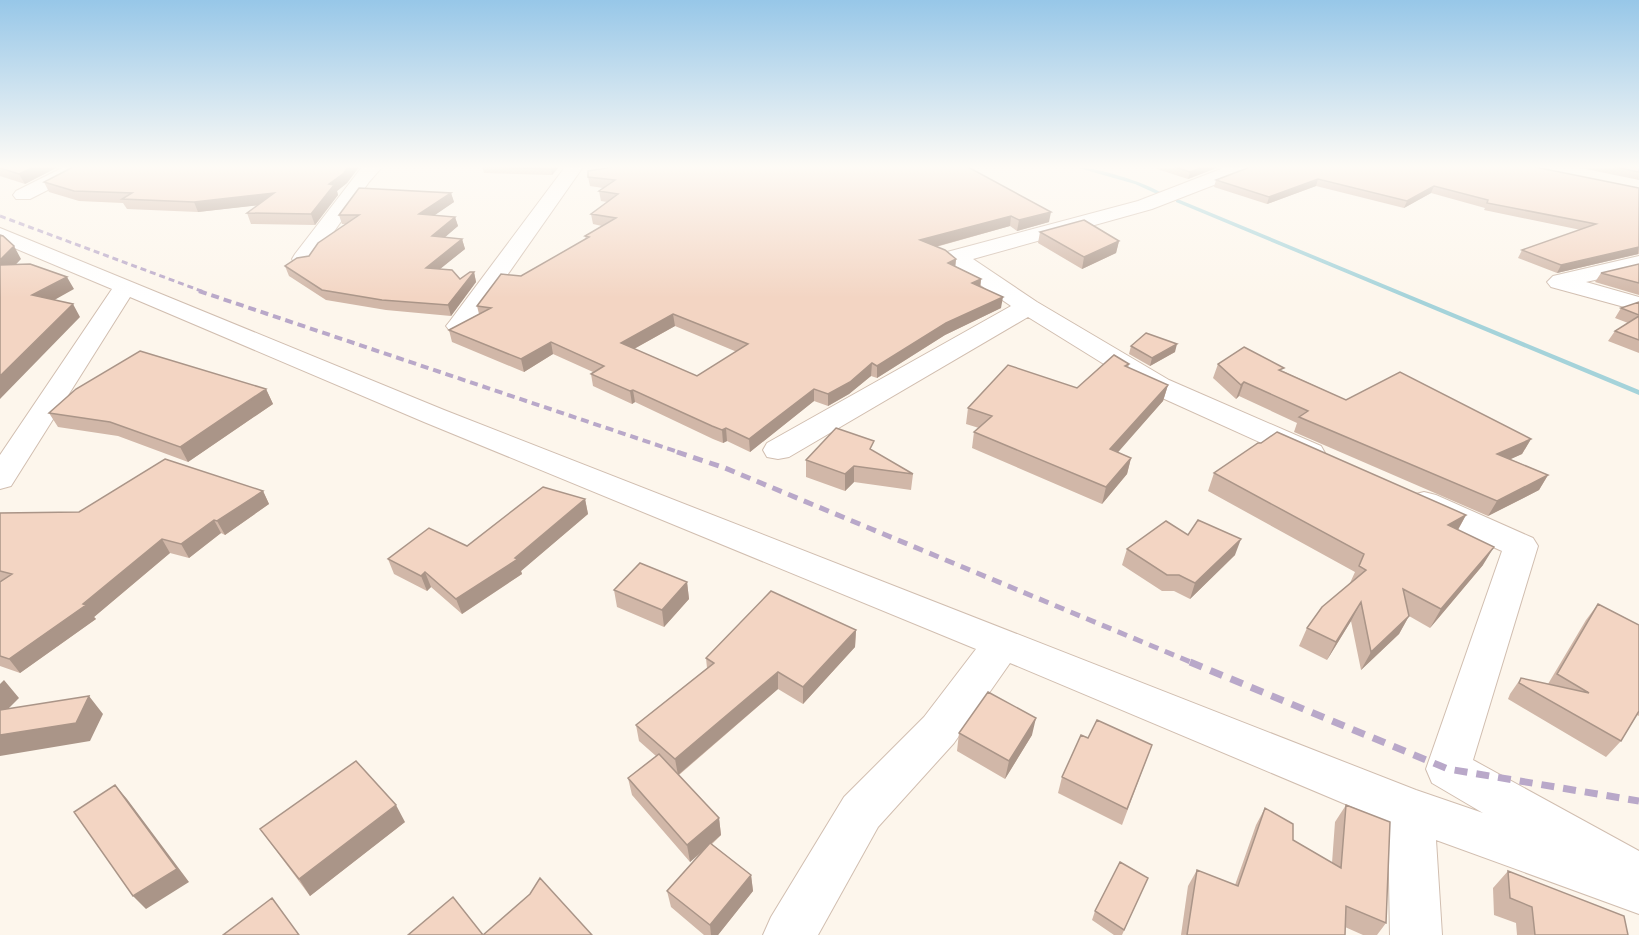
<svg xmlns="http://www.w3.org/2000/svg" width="1639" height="935" font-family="'Open Sans',sans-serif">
  <rect width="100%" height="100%" fill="#fdf6ec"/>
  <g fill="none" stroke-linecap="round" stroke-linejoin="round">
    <!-- stream -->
    <path fill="#a5d3da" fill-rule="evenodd" d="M1075,167C1096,167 1144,182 1162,193L1157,194L1135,184Z
      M1176,200H1180L1639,390V395L1176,202Z"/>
    <!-- minor casing -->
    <g stroke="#d1beb0" stroke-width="2">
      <path id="minor" d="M64,167H88L85,171L30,199H16L13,195L16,191Z
        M362,167H382L369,182L311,264L303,266L295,264L292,259L295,254Z
        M565,167H583L468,331L459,334L450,331L446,326L450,321Z
        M1226,167H1253L1250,171L1152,209L973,259L1037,302L1169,380L1321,446L1325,453L1321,460L1310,462L1299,460L1149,392L1028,317L789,457L778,459L767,457L763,450L767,443L1011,306L947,262L944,257L947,252L1138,201Z
        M0,228L444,410L1416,790L1483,813L1432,783L1426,769L1502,551L1412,511L1407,503L1412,495L1424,492L1436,495L1533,538L1538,546L1473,760L1639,851V914L1436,840L1442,935H1390L1388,822L1010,663L954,743L878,827L818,935H763L771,917L844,797L924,717L976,649L424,422L130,297L11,486L0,489V455L112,289L0,242Z
        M1639,256V270L1586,282L1639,297V311L1551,287L1547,282L1553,276Z"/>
    </g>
    <!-- minor -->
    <use href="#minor" fill="#fff" fill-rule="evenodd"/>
    <!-- rail-far3 -->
    <path stroke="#b9a8c9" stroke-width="3" stroke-dasharray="6 4" stroke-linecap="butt" d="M0,216L204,292"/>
    <!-- rail-far2 -->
    <path stroke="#b9a8c9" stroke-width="4" stroke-dasharray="8 5" stroke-linecap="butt" d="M199,291L681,453"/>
    <!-- rail-far1 -->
    <path stroke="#b9a8c9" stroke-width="5" stroke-dasharray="10 7" stroke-linecap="butt" d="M677,452L725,468L1193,663"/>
    <!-- rail -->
    <path stroke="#b9a8c9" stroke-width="7" stroke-dasharray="13 9" stroke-linecap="butt" d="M1190,662L1448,769L1639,801"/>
  </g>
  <!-- wall -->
  <path fill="#d1b7a8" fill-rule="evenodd" d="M0,167H58L25,184L0,176Z
    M73,167H359L347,183L337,191L338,195L315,225L251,224L247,213L258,205L198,212L127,209L123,203L79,201L49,192L44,182Z
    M482,167H559L552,175L484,173Z
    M968,167L1049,222L1017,231L1010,226L936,247L956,259L955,266L981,279L980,287L1001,308L945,335L877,378L871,376L849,394L828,406L814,401L750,452L727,441L723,443L713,439L635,402L632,404L593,386L591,374L593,372L553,354L524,372L452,342L449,330L479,314L477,306L521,276L586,239L585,236L602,226L593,224L591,214L607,202L601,201L599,191L603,188L590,186L588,177ZM675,326L737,352L697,376L634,349Z
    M1157,167H1219L1188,179L1157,169Z
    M1250,167L1639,188V254L1557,273L1518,258L1522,250L1581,230L1484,210L1485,208L1431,193L1404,208L1316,186L1267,204L1214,187L1216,180Z
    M1576,167H1639V180Z
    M451,193L454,202L434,215L455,217L458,226L444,237L462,239L465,249L439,269L460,279L474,272L476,282L451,316L386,310L326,300L289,276L285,266L309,256L346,224H342L339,215Z
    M1040,232L1119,241L1116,253L1082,269L1038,243Z
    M1639,264V295L1595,282L1601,273Z
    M1639,302V353L1608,341L1615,331L1628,323L1615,318L1621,308Z
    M1131,346L1175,352L1150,366L1129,354Z
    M1129,364L1128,368L1168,385L1163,401L1117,452L1131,458L1127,474L1102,504L972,448L974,432L979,428L966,424L968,408L1077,388Z
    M1218,364L1283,371L1346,400L1531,439L1522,454L1510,459L1548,475L1539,490L1488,516L1294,432L1297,423L1239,396L1236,399L1213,378Z
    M266,389L273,404L188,462L118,436L58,427L49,413Z
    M873,451L913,474L911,490L854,482L845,491L806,477V460Z
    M1214,473L1466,515L1458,530L1483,565L1430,628L1409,616L1399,634L1361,670L1351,621L1327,660L1299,646L1307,628L1350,583L1355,572L1208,491Z
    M263,491L269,504L225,535L221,533L189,558L170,553L94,617L96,619L20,673L0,666V513L79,512Z
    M585,499L588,514L521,571L522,574L462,614L431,587L427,591L394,574L388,559L467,546Z
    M1188,535L1235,555L1190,599L1174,591H1162L1122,565L1127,549Z
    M687,582L689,599L664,627L617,607L614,590Z
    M1598,604L1639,625V716L1637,715L1621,741L1606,757L1508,699L1510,694L1521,678L1548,684L1586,620Z
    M856,630L855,647L803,704L778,689L679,775L719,818L721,835L712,844L751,875L753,891L718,935H704L671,907L667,891L704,850L690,862L632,795L628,778L656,756L639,741L636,725L707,668L706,658Z
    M959,733L1032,735L1005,779L957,751Z
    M1088,738L1152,745L1122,825L1058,793L1062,777Z
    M1346,805L1386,923L1377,935H1363L1345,927V935H1181L1188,886L1197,870L1235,885L1256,825L1265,808L1293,840L1332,863L1335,822Z
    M405,822L310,896L260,829Z
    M1508,871L1628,935H1517L1516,923L1494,915L1493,888Z
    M1148,878L1122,935H1114L1092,920L1095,911Z"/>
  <!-- shaded-wall -->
  <path fill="#aa9588" d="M34,167H58L25,184L19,174Z
    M348,167H359L347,183L337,191L338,195L315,225L311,214L329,184Z
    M553,167H559L552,175L551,169Z
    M1203,167H1219L1188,179L1190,172Z
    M1318,179L1316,186L1267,204L1269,197Z
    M1434,186L1431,193L1404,208L1407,201Z
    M274,193L278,203L198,212L194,202Z
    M451,193L454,202L422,224L419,214Z
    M1051,212L1049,222L1017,231L1019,220Z
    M1011,216L1010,226L920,251V240Z
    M455,217L458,226L435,246L432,236Z
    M462,239L465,249L429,278L426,268Z
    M1119,241L1116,253L1082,269L1084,257Z
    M14,246L21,259L3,278L0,273V260Z
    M1639,247L1638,254L1557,273L1561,265Z
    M956,259L955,270L948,263Z
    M474,272L476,282L451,316L448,305Z
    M67,277L74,289L40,308L32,295Z
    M981,279L980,290L972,283Z
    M1003,297L1001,308L945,335L877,378V366L946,323Z
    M73,304L80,317L0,399V376Z
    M673,314L675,326L623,355L621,343Z
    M551,342L553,354L524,372L521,359Z
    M1177,344L1175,352L1150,366L1152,358Z
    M872,363L871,376L849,394L828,406V394Z
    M1244,382L1239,396L1236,399L1241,385Z
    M1168,385L1163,401L1106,466L1110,449Z
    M266,389L273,404L188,462L180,447Z
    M814,389V401L750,452L749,439Z
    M633,390L635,402L632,404L630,391Z
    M726,428L727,441L723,443L722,430Z
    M1531,439L1522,454L1489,469L1497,454Z
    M1131,458L1127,474L1102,504L1106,487Z
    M854,466V482L845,491V474Z
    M1548,475L1539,490L1488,516L1497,501Z
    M263,491L269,504L225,535L217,521Z
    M585,499L588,514L521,571L522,574L462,614L456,599L515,558Z
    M1466,515L1456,533L1448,525Z
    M214,520L221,533L189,558L181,544Z
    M162,539L170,553L94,617L96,619L20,673L9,659L83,604Z
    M1241,539L1235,555L1190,599L1195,583Z
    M1494,547L1483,565L1430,628L1441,609Z
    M425,572L431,587L427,591L421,576Z
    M687,582L689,599L664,627L662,610Z
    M1361,602L1351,621L1327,660L1336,642Z
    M1409,616L1399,634L1361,670L1371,652Z
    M856,630L855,647L803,704V687Z
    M778,672V689L678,775L675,759Z
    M4,680L19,698L0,717V684Z
    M89,696L103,714L90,741L0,756V735Z
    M1036,718L1032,735L1005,779L1009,761Z
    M115,785L127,799L189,882L146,909L133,896Z
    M396,805L405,822L310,896L299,879Z
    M719,818L721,835L690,862L687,845Z
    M751,875L753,891L718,935H711L710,925Z"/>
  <!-- building -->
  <path fill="#f3d5c3" stroke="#aa9588" stroke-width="1.5" fill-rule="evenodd" d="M0,167H34L19,174L0,168Z
    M73,167H348L344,173L329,184L334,185L311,214L247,213L274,193L194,202L122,199L132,193L74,191L44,182Z
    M482,167H553L551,169Z
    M613,167H968L1051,212L1019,220L1011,216L920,240L945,250L956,259L948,263L981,279L972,283L1003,297L946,323L877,366L872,363L850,382L828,394L814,389L749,439L726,428L722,430L712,426L633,390L630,391L591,374L604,366L551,342L521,359L449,330L491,308L477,306L501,274L521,276L589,237L585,236L616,218L591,214L618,194L599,191L615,180L588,177V171ZM673,314L748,344L697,376L621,343Z
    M1175,167H1203L1190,172Z
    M1250,167H1535L1639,188V247L1561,265L1522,250L1596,224L1487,203L1488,200L1434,186L1407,201L1318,179L1269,197L1216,180Z
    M1615,167H1639V172Z
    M359,188L451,193L419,214L455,217L432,236L462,239L426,268L452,270L460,279L470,272H474L448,305L382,300L322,290L285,266L297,258L309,256L318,243L359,215H339Z
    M1084,220L1119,241L1084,257L1040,232Z
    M0,235L3,236L14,246L0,260Z
    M30,264L67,277L32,295L73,304L0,376V265Z
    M1639,264V283L1601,273Z
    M1639,302V315L1621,308Z
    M1639,316V340L1615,331Z
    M1146,333L1177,344L1152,358L1131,346Z
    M1244,347L1284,368L1279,370L1346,400L1400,372L1531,439L1497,454L1548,475L1497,501L1299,417L1308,411L1244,382L1241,385L1218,364Z
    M140,351L266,389L180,447L110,422L49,413L76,389Z
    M1114,355L1129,364L1125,366L1168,385L1110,449L1131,458L1106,487L974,432L992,416L968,408L1008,365L1077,388Z
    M836,428L874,441L870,449L913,474L854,466L845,474L806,460Z
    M1277,432L1466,515L1448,525L1494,547L1441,609L1403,589L1409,616L1371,652L1361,602L1336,642L1307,628L1322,607L1366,570L1359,566L1364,554L1214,473L1258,443H1261Z
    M165,459L263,491L217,521L214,520L181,544L162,539L83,604L86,605L9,659L0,656V582L12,574L0,571V513L79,512Z
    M543,487L585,499L515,558L518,559L456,599L425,572L421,576L388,559L429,528L467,546Z
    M1198,520L1241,539L1195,583L1179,575H1167L1127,549L1166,521L1188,535Z
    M640,563L687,582L662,610L614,590Z
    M771,591L856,630L803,687L778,672L675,759L636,725L714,663L706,658Z
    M1598,604L1639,625V711L1621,741L1519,683L1521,678L1589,693L1557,674Z
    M988,692L1036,718L1009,761L959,733Z
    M89,696L76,723L0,735V710Z
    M1097,720L1152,745L1127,809L1062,777L1081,735L1088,738Z
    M659,754L719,818L687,845L628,778Z
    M356,761L396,805L299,879L260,829Z
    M115,785L177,869L133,896L74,812Z
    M1346,805L1390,822L1386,923L1346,906L1345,935H1187L1197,870L1238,886L1265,808L1293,824V840L1341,868Z
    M710,843L751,875L710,925L667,891Z
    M1120,862L1148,878L1124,930L1095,911Z
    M1508,871L1624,916L1628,935H1535L1532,907L1510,898Z
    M540,878L592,935H408L453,897L483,935L530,894Z
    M272,898L299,935H223Z"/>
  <!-- sky -->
  <linearGradient id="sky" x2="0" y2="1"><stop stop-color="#97c7e8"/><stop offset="0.56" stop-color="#fefbf6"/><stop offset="1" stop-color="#fefbf6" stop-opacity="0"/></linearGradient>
  <rect width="1639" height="298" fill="url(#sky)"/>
</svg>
